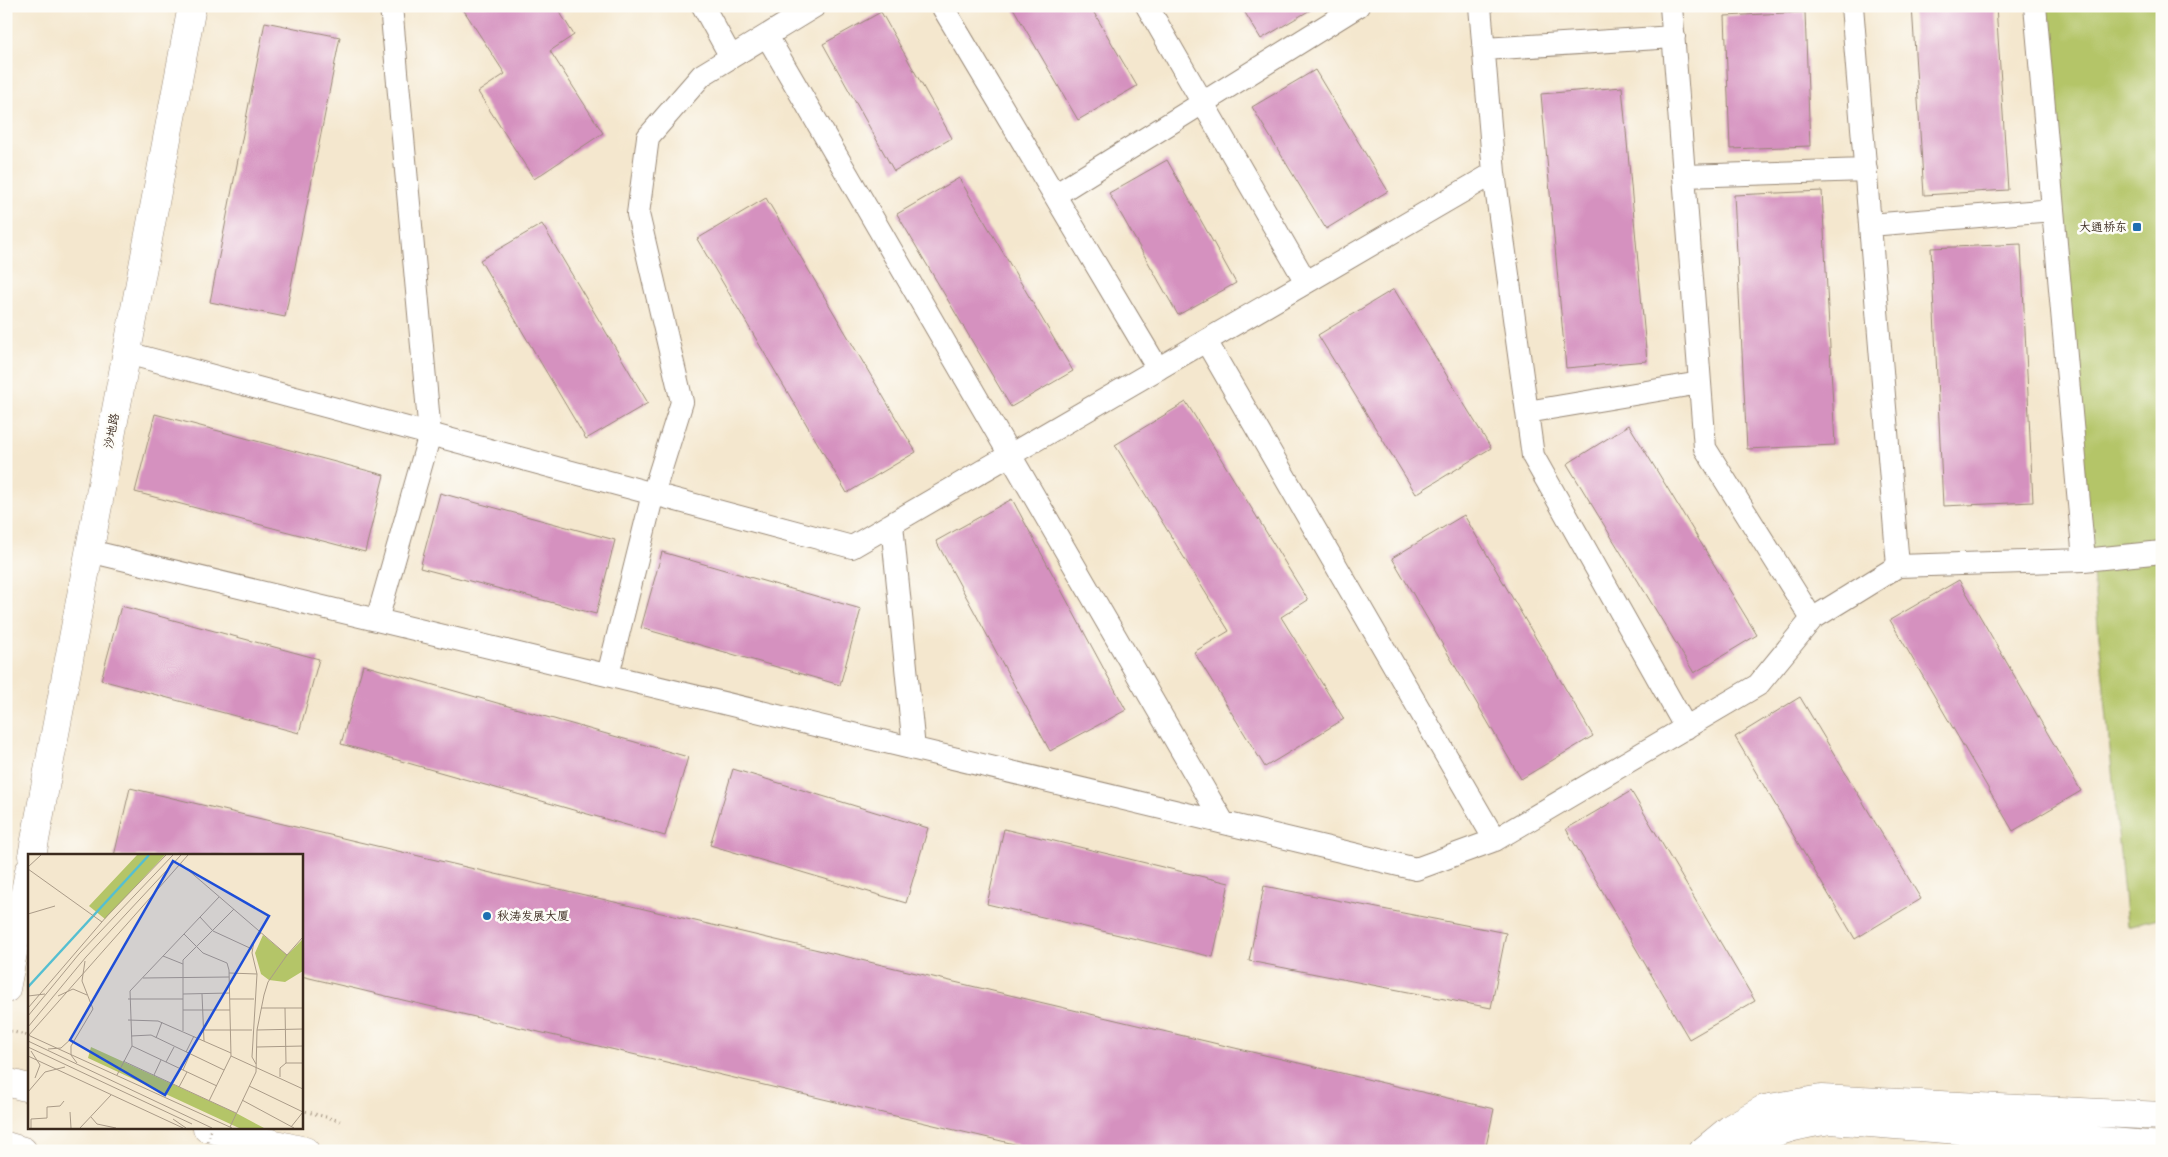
<svg xmlns="http://www.w3.org/2000/svg" width="2168" height="1157" font-family="Pangolin,'LXGW WenKai TC',sans-serif">
  <rect width="100%" height="100%" fill="#fdfcf7"/>
  <filter id="ink" filterUnits="userSpaceOnUse"><feTurbulence type="fractalNoise" baseFrequency=".02" numOctaves="2"/><feDisplacementMap in="SourceGraphic" scale="10" xChannelSelector="R" yChannelSelector="G"/><feConvolveMatrix kernelMatrix="1 2 1 2 8 2 1 2 1" color-interpolation-filters="sRGB"/></filter>
  <filter id="wash" filterUnits="userSpaceOnUse"><feTurbulence type="fractalNoise" baseFrequency=".0096" numOctaves="4" result="noise"/><feDisplacementMap in="SourceGraphic" scale="20" xChannelSelector="R" yChannelSelector="G"/><feGaussianBlur stdDeviation="1.12" result="paint"/><feColorMatrix in="noise" values="0 0 0 0 0 0 0 0 0 0 0 0 0 0 0 0 0 1.4 0 .05"/><feComposite in="paint" operator="in"/></filter>
  <g filter="url(#wash)">
    <rect width="100%" height="100%" fill="#f4e7ce"/>
    <!-- green -->
    <path fill="#b4c568" stroke="#787843" d="M2038,6H2161L2162,917L2127,926Z"/>
    <g id="blocks">
      <!-- building -->
      <path fill="#d591bf" d="M461,6H556L574,35L550,51L603,133L534,179L478,92L505,74Z
        M1012,6H1090L1137,86L1078,120Z
        M1241,6H1317L1261,39Z
        M1912,6H1996L2008,190L1924,195Z
        M881,12L952,138L894,171L823,44Z
        M1805,12L1810,146L1730,149L1725,16Z
        M265,22L340,37L285,317L210,302Z
        M1315,70L1388,191L1326,229L1252,107Z
        M1622,87L1647,361L1566,368L1541,94Z
        M1167,160L1236,283L1178,315L1109,193Z
        M959,178L1073,371L1011,407L897,214Z
        M1822,191L1835,445L1747,449L1734,195Z
        M766,198L916,452L847,493L697,239Z
        M542,224L648,403L586,439L480,260Z
        M2021,244L2033,502L1943,506L1931,248Z
        M1394,289L1491,448L1416,494L1318,335Z
        M1186,402L1308,600L1281,617L1344,719L1265,767L1194,652L1229,631L1115,445Z
        M155,414L384,475L365,552L135,492Z
        M1629,425L1757,635L1694,673L1567,464Z
        M440,493L615,540L596,614L420,568Z
        M1012,499L1126,710L1050,751L936,541Z
        M1464,515L1593,736L1521,779L1392,558Z
        M662,552L861,609L840,685L641,628Z
        M1959,580L2081,791L2013,831L1890,620Z
        M121,606L319,659L299,733L101,680Z
        M363,665L688,757L665,836L341,744Z
        M1800,697L1921,899L1855,939L1735,737Z
        M733,769L928,828L906,903L710,845Z
        M130,788L1494,1109L1485,1151H1044L301,976V856H114Z
        M1631,791L1755,1001L1689,1039L1566,829Z
        M1004,829L1229,883L1213,957L987,904Z
        M1264,886L1506,933L1491,1008L1249,961Z"/>
    </g>
  </g>
  <g filter="url(#ink)">
    <use href="#blocks" fill-opacity="0" stroke="#988876" stroke-width="1"/>
    <g fill="none" stroke-linecap="round" stroke-linejoin="round">
      <!-- service casing -->
      <g stroke="#988876" stroke-width="24">
        <path id="service" d="M703,6L731,57
          M942,6L1158,369
          M1147,6L1306,282
          M1480,6L1494,173L1533,456L1686,728
          M1671,6L1705,448L1812,619
          M1852,6L1898,566
          M2035,6L2084,560
          M767,36L1223,822
          M1484,49L1674,37
          M1685,176L1866,170
          M1055,195L1358,6
          M1870,225L2053,210
          M1206,341L1495,840
          M127,353L852,547L1494,173
          M1527,412L1700,383
          M892,524L914,749
          M89,551L1416,869L1495,840L1758,685L1812,619L1898,566L2084,560L2162,552
          M377,620L430,434L391,6
          M608,675L653,494L682,402L638,214L648,137L702,75L815,6"/>
      </g>
      <!-- minor casing -->
      <g stroke="#988876" stroke-width="29">
        <path id="minor" d="M32,856L192,6
          M6,989L29,871"/>
      </g>
      <!-- primary casing -->
      <g stroke="#988876" stroke-width="29">
        <path id="primary" d="M6,1082L29,1088
          M207,1128L305,1151"/>
      </g>
      <!-- trunk casing -->
      <g stroke="#988876" stroke-width="29">
        <path id="trunk" d="M6,1146L23,1151
          M1703,1151L1731,1128L1764,1109L1821,1099L2162,1116
          M1741,1151C1768,1131 1798,1125 1831,1120L2162,1146"/>
      </g>
      <!-- path -->
      <path stroke="#988876" stroke-width="3" stroke-dasharray="1 4" stroke-linecap="butt" d="M6,1030L29,1036
        M301,1110L340,1121"/>
      <!-- service -->
      <use href="#service" stroke="#fff" stroke-width="22"/>
      <!-- minor -->
      <use href="#minor" stroke="#fff" stroke-width="28"/>
      <!-- primary -->
      <use href="#primary" stroke="#fff" stroke-width="28"/>
      <!-- trunk -->
      <use href="#trunk" stroke="#fff" stroke-width="28"/>
      <!-- path-bridge -->
      <path stroke="#988876" stroke-width="3" stroke-dasharray="1 4" stroke-linecap="butt" d="M205,1151L211,1128"/>
    </g>
  </g>
  <!-- markers -->
  <g fill="#1f6fb2" stroke="#fdfcf7" stroke-width="2">
    <rect x="2132" y="222" width="10" height="10" rx="2.5"/>
    <circle cx="487" cy="916" r="5"/>
  </g>
  <g text-anchor="middle" dominant-baseline="central" stroke-width="5" stroke-linejoin="round" paint-order="stroke">
    <!-- poi labels -->
    <g font-size="12" fill="#3b2a1e" stroke="#fdfcf7" text-anchor="end">
      <text x="2127" y="227">大通桥东</text>
      <text x="497" y="916" text-anchor="start">秋涛发展大厦</text>
    </g>
    <!-- street labels -->
    <g font-size="12" fill="#3b2a1e" stroke="#fdfcf7">
      <text transform="translate(112 431) rotate(-79)">沙地路</text>
    </g>
  </g>
  <!-- overview -->
  <g transform="translate(28 854)">
    <rect width="275" height="275" fill="#f4e7ce"/>
    <path d="M109,1H137L77,65L61,52ZM235,81L259,101L275,85V117L257,128L241,126L233,120L227,99ZM63,193L208,259L236,274H211L60,204Z" fill="#b4c568"/>
    <path fill="none" stroke="#55bfd1" stroke-width="2.5" d="M0,133L121,1"/>
    <path fill="none" stroke="#aa9b88" stroke-width="1" d="M152,9L259,101L240,128L236,141L229,176L228,218L202,273M0,13L13,1M0,15L74,68M0,60L27,52M172,63L185,77L224,95M156,80L175,99L199,109L201,116L203,202L181,247M259,101L275,83M135,102L155,110M201,119L229,120M115,124L201,123M155,140L202,139M174,140L176,187M0,142L17,140M30,142L45,135L59,141M100,145H155M202,145H226M0,154L79,62L138,1M233,154H275M155,156H202M0,162L51,100L145,1M100,166L130,167L203,199M0,173L58,103L153,1M176,176H224M229,176L275,175M155,177V106L206,55M0,181L204,274M0,182L160,1M103,182L123,181L196,216M128,184L134,168M0,187L184,274M104,192L189,232M0,193L164,270M229,193L275,192M20,195L33,194L44,184M3,197L12,211L7,224M158,198L166,182M0,202L155,274M203,202L275,235M95,207L208,259M138,208L146,193M49,209L43,201V192L65,155L54,127L57,107M258,209H275M228,210L224,203L229,120L224,99L226,87L233,79M155,216L162,200M89,221L104,192L102,137L191,43M126,221L133,206M252,223V214L258,209L257,154M221,232L275,258M151,233L159,218M0,238L17,218L37,213M214,246L266,274M42,258L43,274M63,263L69,270L88,274M145,265L158,274M263,273L275,258M3,274V265L19,264V253L32,252L36,247M52,274L83,241"/>
    <path fill="#1d4ed8" fill-opacity="0.15" stroke="#1d4ed8" stroke-width="2.5" d="M145,7L241,62L137,241L42,186Z"/>
    <rect width="275" height="275" fill="none" stroke="#3b2a1e" stroke-width="2.5"/>
  </g>
  <!-- margin -->
  <rect width="2168" height="1157" fill="none" stroke="#fdfcf7" stroke-width="25"/>
</svg>
